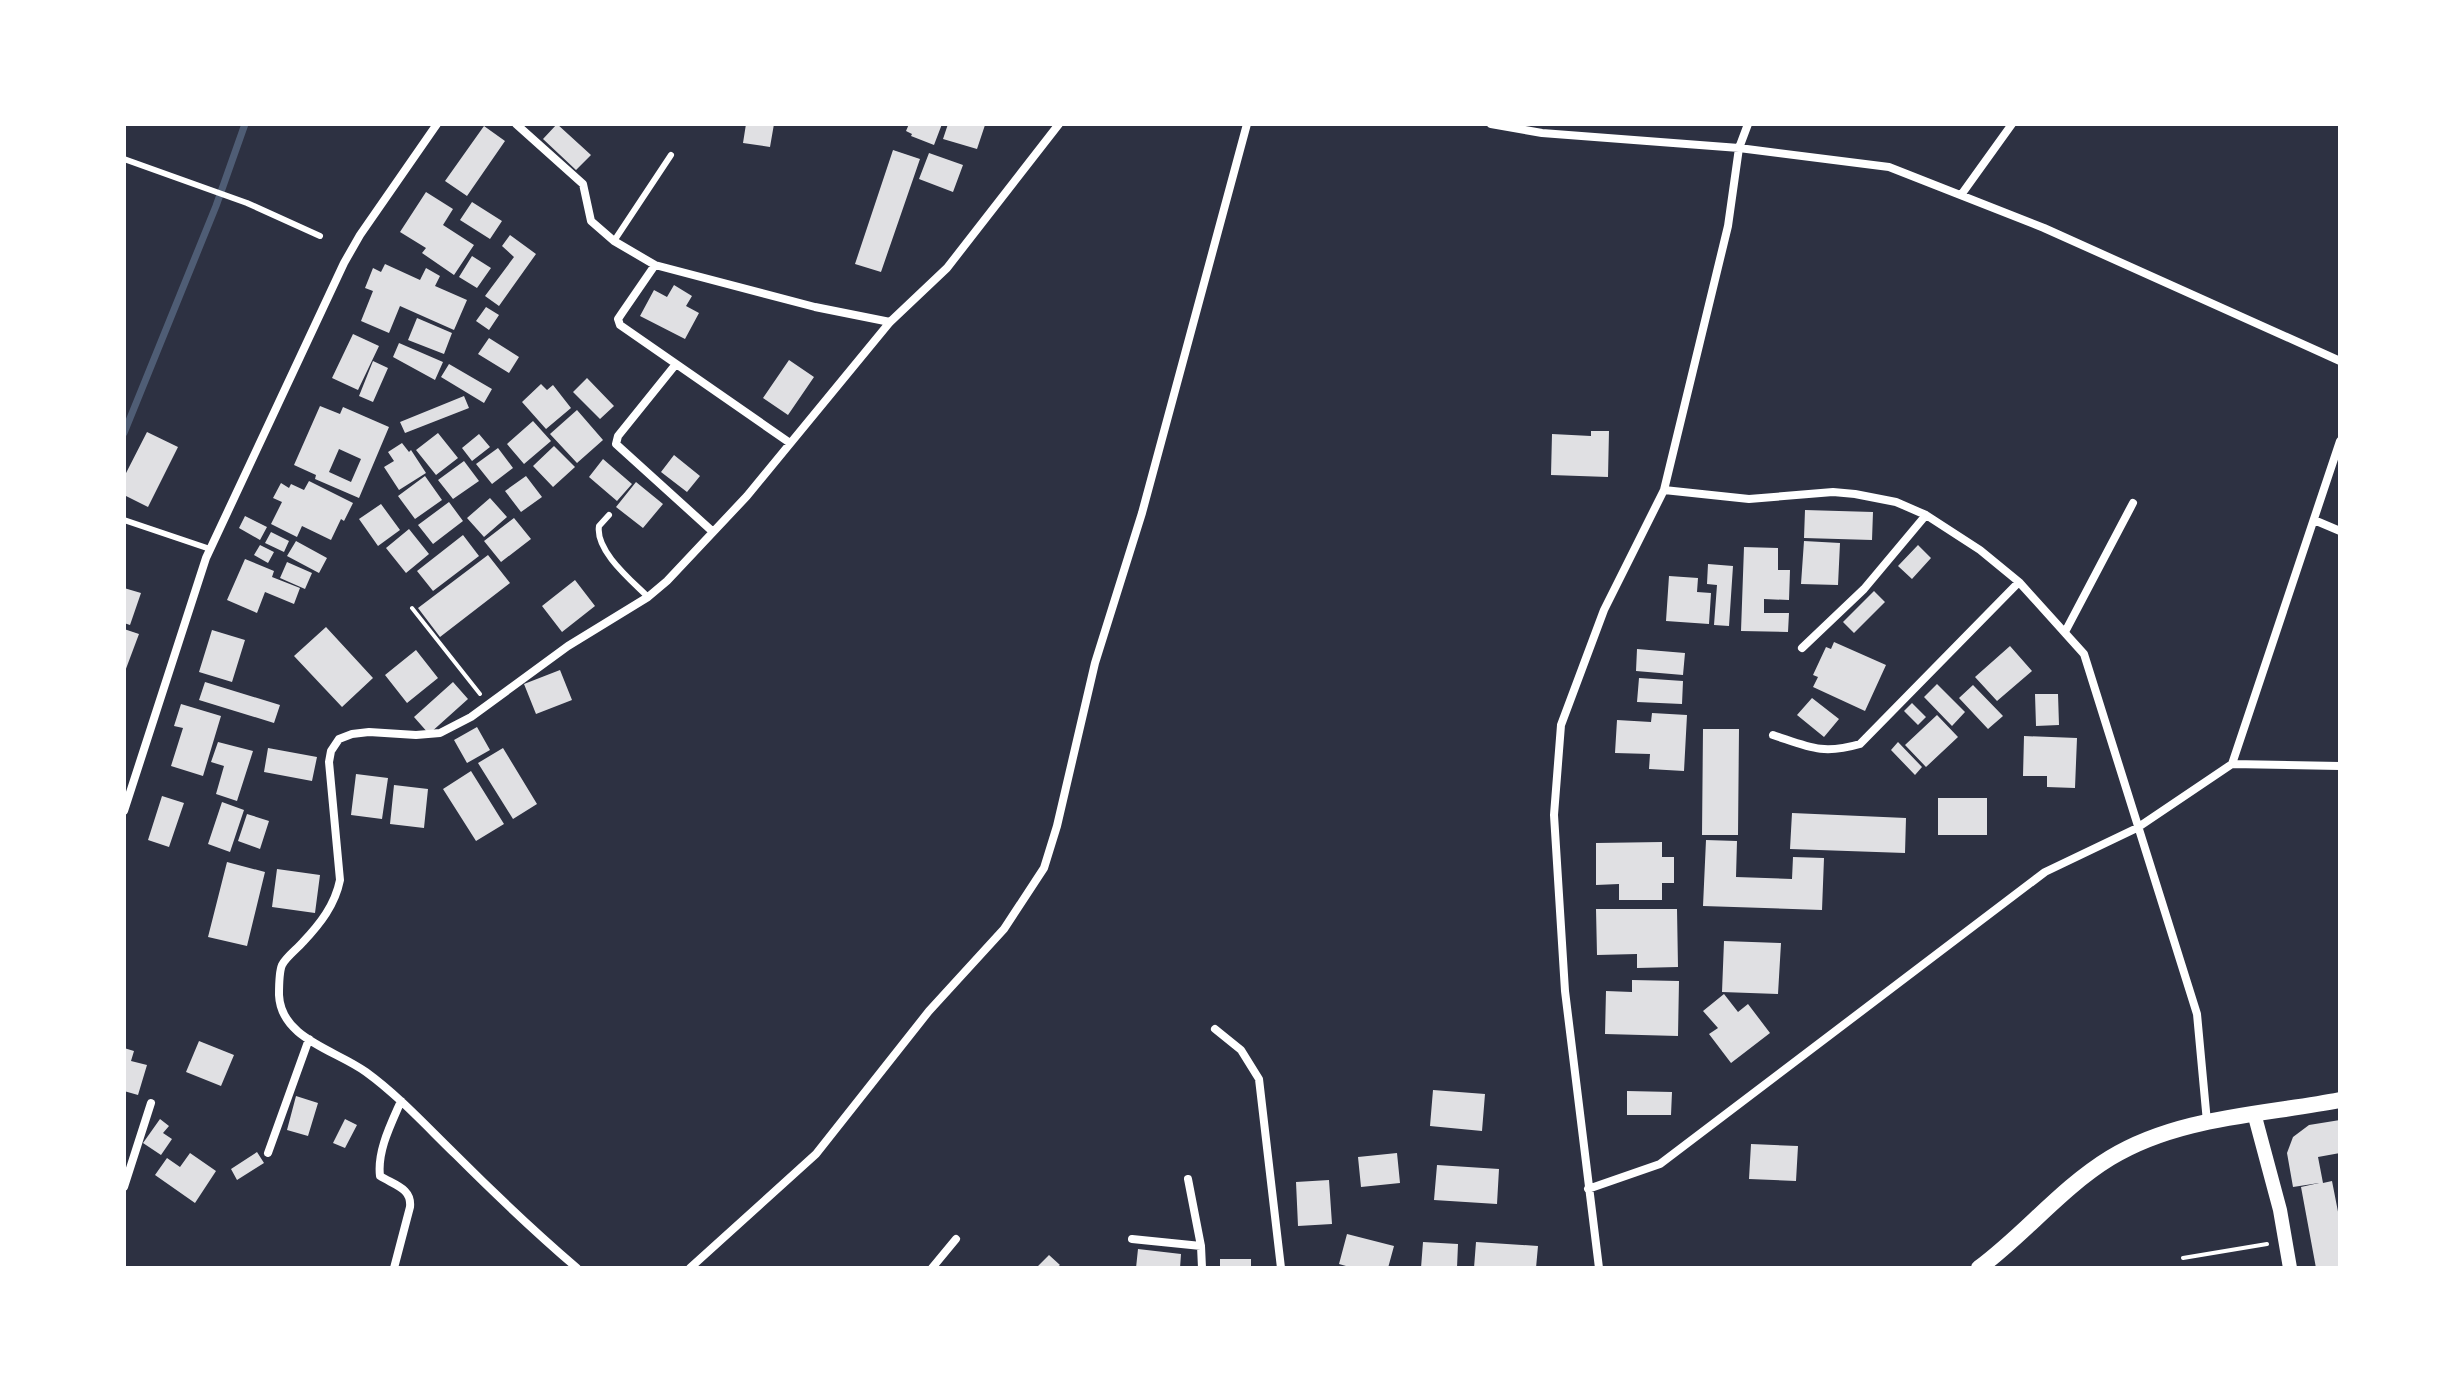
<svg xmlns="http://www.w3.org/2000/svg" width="2464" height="1392" font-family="'DM Sans',sans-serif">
  <rect width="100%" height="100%" fill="#2d3142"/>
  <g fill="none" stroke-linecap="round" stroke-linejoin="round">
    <!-- stream -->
    <path stroke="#4f5d75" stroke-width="7" d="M124,433L216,206L245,124"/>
  </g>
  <!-- building -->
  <path fill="#e0e0e3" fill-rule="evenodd" d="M557,124L591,155L576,170L543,139Z
    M746,124H774L770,147L743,143Z
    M909,124H942L934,145L911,136L912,134L906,131Z
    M948,124L985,125L977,149L943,139Z
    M484,126L505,141L467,196L445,181Z
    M893,150L920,159L881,272L855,264Z
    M929,153L963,165L953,192L919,179Z
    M426,192L453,209L443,225L474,245L454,275L422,253L426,248L400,232Z
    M472,202L502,221L490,239L460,220Z
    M510,235L536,254L499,306L485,296L514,257L502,246Z
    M472,256L491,268L477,288L459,277Z
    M385,264L420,280L426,268L440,276L435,286L467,300L454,330L400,306L389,333L361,321L373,291L365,288L373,268L381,272Z
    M674,285L692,296L686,306L699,313L685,339L640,316L654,290L667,297Z
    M486,307L499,315L489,330L476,321Z
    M417,318L452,333L444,354L408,340Z
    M353,334L379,346L358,390L332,378Z
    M489,338L519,357L509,373L478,354Z
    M399,343L443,362L435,380L393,357Z
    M789,360L814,377L788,415L763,398Z
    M373,361L388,368L373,402L359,396Z
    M449,364L492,389L484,403L441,377Z
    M587,378L614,406L600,419L573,392Z
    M541,384L547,390L553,385L571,408L546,429L522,402Z
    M464,396L469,408L405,433L400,422Z
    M320,406L340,414L343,407L389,427L359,498L315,479L316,475L294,465ZM339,449L361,459L351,482L329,472Z
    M577,410L603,440L577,463L550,434Z
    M533,421L551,441L524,464L507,444Z
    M1591,431H1609L1608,477L1551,475L1552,434L1591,436Z
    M147,432L178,447L148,507L124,495V477Z
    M438,433L458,458L436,475L416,450Z
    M479,434L490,447L472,461L462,448Z
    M402,443L409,452L411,450L426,473L399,490L384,467L394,461L388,452Z
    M554,446L575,467L553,487L533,466Z
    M498,448L513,468L492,484L476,464Z
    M674,455L700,476L687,492L661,472Z
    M603,459L632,484L617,501L589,477Z
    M464,461L479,481L453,499L438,480Z
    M425,476L442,500L415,519L398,496Z
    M526,476L542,497L521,512L505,491Z
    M309,481L353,503L344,521L341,519L331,540L302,526L297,537L271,524L282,502L273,498L281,483L289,488L291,484L304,490Z
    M636,482L663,504L643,528L616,507Z
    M490,498L507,517L484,537L467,518Z
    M449,502L463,521L433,544L418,525Z
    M381,504L400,530L378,546L359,519Z
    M1805,510L1873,512L1872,540L1804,538Z
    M245,516L267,527L260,540L239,528Z
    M514,518L531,539L501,562L484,541Z
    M409,529L429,554L406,573L386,548Z
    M271,532L289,541L284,552L265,543Z
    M463,535L479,556L433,591L417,571Z
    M296,541L327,558L319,573L287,556Z
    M1804,541L1840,543L1838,585L1801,584Z
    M260,545L274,552L268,563L254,555Z
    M1918,545L1931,558L1912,579L1898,566Z
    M1744,547L1778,548V570H1790L1789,600L1764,599V613H1789L1788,632L1741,631Z
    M488,555L510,583L440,637L418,608Z
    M245,559L274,571L272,577L300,588L294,604L265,592L257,613L227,600Z
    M287,562L312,573L305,589L280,578Z
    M1708,564L1733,566L1729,626L1714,625L1717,585L1707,584Z
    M1669,576L1698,578L1697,592L1711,593L1709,624L1666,621Z
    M575,580L595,606L562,632L542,606Z
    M124,588L141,593L130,625L124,623Z
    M1874,591L1885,602L1854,633L1843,622Z
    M326,627L373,678L342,707L294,656Z
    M124,629L139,634L124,674Z
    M212,630L245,640L232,682L199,672Z
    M1834,642L1886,665L1865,711L1813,687L1818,677L1813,675L1826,647L1831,649Z
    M2010,646L2032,671L1997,701L1975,677Z
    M1637,649L1685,653L1683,675L1636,671Z
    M416,650L438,678L407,703L385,675Z
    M560,670L572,700L536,714L524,684Z
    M1639,678L1683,681L1682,704L1637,702Z
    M205,682L280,705L274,723L199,700Z
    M453,682L468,699L429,734L414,717Z
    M1937,684L1965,712L1952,726L1924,697Z
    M1973,685L2003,716L1988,729L1959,698Z
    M2035,694H2058L2059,725L2036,726Z
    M1812,698L1839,719L1824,737L1797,715Z
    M1912,703L1926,717L1918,725L1904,711Z
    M181,704L221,716L203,776L171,766L183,728L174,726Z
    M1652,713L1687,715L1684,771L1649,769L1650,754L1615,753L1617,720L1651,722Z
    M1937,715L1958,737L1926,767L1905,745Z
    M477,727L490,750L467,763L454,740Z
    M1703,729H1739L1738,835H1702Z
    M2024,736L2077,738L2075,788L2047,787V776H2023Z
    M218,742L253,751L237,801L216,794L224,766L211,762Z
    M1898,742L1922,767L1915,775L1891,750Z
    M268,748L317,757L312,781L264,772Z
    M503,748L537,804L513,819L478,763Z
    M471,771L504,824L476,841L443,789Z
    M356,774L388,778L382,819L351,815Z
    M394,785L428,789L424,828L390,824Z
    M162,796L184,803L169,847L148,840Z
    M1938,798H1987V835H1938Z
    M222,802L244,810L230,852L208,844Z
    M1792,813L1906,818L1905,853L1790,849Z
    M247,814L269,821L260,849L238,841Z
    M1706,840L1737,841L1736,877L1792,879L1793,857L1824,858L1822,910L1703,906Z
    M1662,842V857H1674V883H1662V900H1619V884L1596,885V843Z
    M227,862L265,872L247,946L208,937Z
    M277,869L320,875L315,913L272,907Z
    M1596,909H1677L1678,967L1637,968V954L1597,955Z
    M1724,941L1781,943L1778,994L1722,992Z
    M1632,980L1679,981L1678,1036L1605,1034L1606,991L1632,992Z
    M1724,994L1738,1012L1748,1004L1770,1033L1731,1063L1709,1034L1718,1028L1703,1011Z
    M199,1041L234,1055L221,1086L186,1072Z
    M124,1048L134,1051L131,1061L147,1065L138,1095L124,1091Z
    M1433,1090L1485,1094L1482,1131L1430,1126Z
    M1627,1091L1672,1092L1671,1115H1627Z
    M296,1096L318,1103L308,1136L287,1130Z
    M160,1119L169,1126L163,1133L172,1139L161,1155L143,1143Z
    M345,1119L357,1125L345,1148L333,1143Z
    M2340,1120V1153L2318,1157L2323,1183L2332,1181L2340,1222V1268H2316L2301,1187L2319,1183L2293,1187L2287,1153L2293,1137L2309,1125Z
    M1751,1144L1798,1146L1796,1181L1749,1179Z
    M257,1152L264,1163L237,1180L231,1169Z
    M190,1153L216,1171L195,1203L155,1175L167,1158L180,1167Z
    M1397,1153L1400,1183L1361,1187L1358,1157Z
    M1437,1165L1499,1169L1497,1204L1434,1200Z
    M1329,1180L1332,1224L1298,1226L1296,1182Z
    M1347,1234L1394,1246L1388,1268H1353L1339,1264Z
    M1423,1242L1458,1244L1457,1268H1421Z
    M1476,1242L1538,1246L1536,1268H1474Z
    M1138,1249L1181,1254L1180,1268H1136Z
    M1049,1255L1060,1265L1056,1268H1036Z
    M1220,1259H1251V1268H1220Z"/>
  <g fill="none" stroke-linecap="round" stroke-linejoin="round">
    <!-- path -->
    <path stroke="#fff" stroke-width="4" d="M412,608L480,694
      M2183,1258L2267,1244"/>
    <!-- service -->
    <path stroke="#fff" stroke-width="6" d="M124,159L247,203L320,236
      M614,241L671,155
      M609,515L599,526C595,551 632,581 648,597
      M124,520L210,549"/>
    <!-- minor -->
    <path stroke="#fff" stroke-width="8" d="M516,124L583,184L591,221L614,241L655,265L815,307L890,322
      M1491,124L1542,133L1739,148L1889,167L2044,228L2340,361
      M1961,195L2012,124
      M655,265L622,313L618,319L620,325L790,443
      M676,364L618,436L616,444L712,531
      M1664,490L1749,499L1833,492L1855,494L1896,502L1926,515L1980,550L2019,582L2084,654L2197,1014L2207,1122
      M2314,520L2340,531
      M2065,632L2133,503
      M1802,648L1864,589L1926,515
      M1773,735C1809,747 1822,755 1860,744L2019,582
      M2232,764L2340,441
      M2232,764L2340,766
      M124,811L206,558L344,263L360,235L437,124
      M1215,1029L1241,1050L1259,1079L1281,1268
      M268,1153L309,1039
      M1188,1179L1201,1246L1202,1268
      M124,1187L151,1103
      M1588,1189L1660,1164L2045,872L2137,828L2232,764
      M1132,1239L1201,1246
      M394,1268L410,1207C412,1188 394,1185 380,1176C377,1151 391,1124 401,1101
      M577,1268C535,1232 495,1194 456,1155C427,1127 399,1096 366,1072C336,1050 281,1039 279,995C279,987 279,972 282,965C286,957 297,949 303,942C320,924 335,905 340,880L329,762L331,751L339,739L352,734L369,732L416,735L440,733L471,717L568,646L648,597L667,581L747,496L890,322L947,268L1059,124
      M690,1268L816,1154L929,1011L1004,929L1044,868L1057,826L1095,663L1142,513L1247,124
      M932,1268L956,1239
      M1599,1268L1565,991L1554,815L1561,725L1604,610L1664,490L1728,226L1739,148L1748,124"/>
    <!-- tertiary -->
    <path stroke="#fff" stroke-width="14" d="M2254,1113L2280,1210L2290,1268"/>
    <!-- secondary -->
    <path stroke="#fff" stroke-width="16" d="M1979,1268C2025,1234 2061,1188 2110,1158C2179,1116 2264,1115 2340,1100"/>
  </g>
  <!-- border -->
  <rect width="2464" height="1392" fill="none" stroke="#ffffff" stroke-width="252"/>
</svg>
